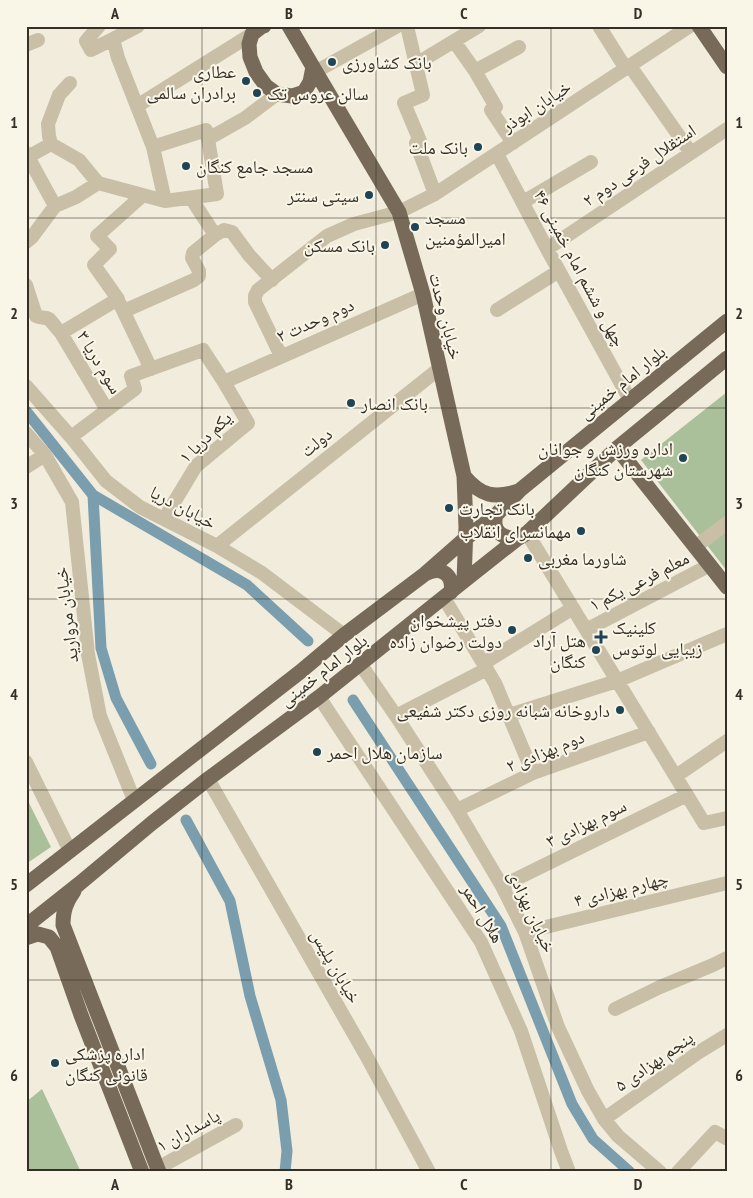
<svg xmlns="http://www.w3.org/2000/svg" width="753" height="1198" font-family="'PT Sans Narrow','Noto Naskh Arabic',sans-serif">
  <rect width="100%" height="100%" fill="#f1ecdb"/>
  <!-- green -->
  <path fill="#aac09b" d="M727,392V571L641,460Z
    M26,797L51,847L26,864Z
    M42,1089L81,1172H26V1102Z"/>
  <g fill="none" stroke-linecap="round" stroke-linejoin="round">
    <!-- canal -->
    <path stroke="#7a9ead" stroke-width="11" d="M26,411L93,495L247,585L308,641
      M93,495L101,648L116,698L151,764
      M353,700L501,926L572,1104L593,1139L630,1172
      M186,820L230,901L250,996L281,1100L287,1151L285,1172"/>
    <!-- minor -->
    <path stroke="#c9bfa7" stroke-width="14" d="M99,26L86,41L91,50L113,39L118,58L153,147L165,201
      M407,26L423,95L404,103L420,141L416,143L435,194
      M599,26L626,69
      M113,39L138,26
      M454,41L475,71L496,107L491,110L513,143
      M26,45L38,40
      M416,64L479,26
      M630,66L691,153
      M475,71L519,47
      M315,72L396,27
      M137,106L252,34
      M51,144L49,136L48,124L59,95L70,83
      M153,147L206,130L208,139
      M26,153L55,206
      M497,154L547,249L630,400
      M26,158L51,144L79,160L98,183L165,201L217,194L208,139L245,118L277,94
      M191,198L215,235L224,230L232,232L249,255L272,280
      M523,202L591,162
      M26,242L32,237L55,206L76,197L98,183
      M547,249L727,129
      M26,285L36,316C41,318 45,317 49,319C53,323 57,329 61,333
      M120,304L151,369
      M497,310L559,271
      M124,311L194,280L199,276V271L192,258L193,253L215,235
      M281,356L255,302V296L258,290L327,236L354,224L399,212L435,194L690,26
      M224,382L423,294
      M26,386L71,437L106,481L140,507L217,546L262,573L344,635
      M107,410L61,333L118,299L94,265L110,249L97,236L143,195
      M26,433L45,455L72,502L88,654L100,716L134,800
      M71,437L135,389L131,376L203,350L224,382L248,423L196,466L164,519
      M26,467L45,455
      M527,533L704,823L727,818
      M217,546L440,368
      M695,547L727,523
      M444,598L495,683L533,773
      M586,630L710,565
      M484,663L573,608
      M361,665L396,716L457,810L502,886L525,932L558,1027L588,1091L604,1119L618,1136L660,1172
      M319,697L481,942L521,1031L561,1151L569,1172
      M509,715L617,681L727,634
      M396,716L487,669
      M26,762L70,851
      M676,776L727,741
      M208,779L367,1057L429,1172
      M457,810L533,773L649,732
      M502,886L687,795
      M525,932L727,883
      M615,1009L660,987L713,965L727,958
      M604,1119L699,1052L727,1035
      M158,1168L236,1125
      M678,1172L715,1132L726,1138H727"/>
    <!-- major -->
    <path stroke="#776a59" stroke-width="15" d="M264,26L261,27L252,34L249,44L250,57L256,72L266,86L277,94L292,96L304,92L310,82L313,67L289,26
      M699,26L727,67
      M313,67L399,212L423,294L464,476L466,527L464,581
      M617,448L727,587
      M464,476C481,496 494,499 519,491
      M496,515C491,532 503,538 517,539
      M425,574C441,565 454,575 451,592
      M26,885L300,672L344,635L425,574L466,538L496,515L520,490L727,321
      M74,891C66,902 63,911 63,925L159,1172
      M26,926L79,884L152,823L208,779L319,697L464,581L517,539L527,533L617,448L727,358
      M26,938L38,934L49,937L57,947L81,1015L142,1172"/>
  </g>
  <!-- grid -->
  <path fill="none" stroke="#352f27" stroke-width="1" stroke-opacity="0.55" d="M202,26V1172M376,26V1172M551,26V1172M26,218H727M26,408H727M26,599H727M26,790H727M26,980H727"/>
  <!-- markers -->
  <g fill="#1e4456" stroke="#f9f5e7" stroke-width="2">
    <circle cx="332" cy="62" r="5"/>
    <circle cx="246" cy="81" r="5"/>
    <circle cx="257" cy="93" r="5"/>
    <circle cx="478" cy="147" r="5"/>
    <circle cx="186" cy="166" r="5"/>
    <circle cx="369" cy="195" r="5"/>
    <circle cx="415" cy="227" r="5"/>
    <circle cx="385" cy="245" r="5"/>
    <circle cx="351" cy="403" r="5"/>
    <circle cx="683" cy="458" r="5"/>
    <circle cx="449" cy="508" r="5"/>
    <circle cx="581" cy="531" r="5"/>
    <circle cx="528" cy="558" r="5"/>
    <circle cx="512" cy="630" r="5"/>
    <path d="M598.5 629.5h5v5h5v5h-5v5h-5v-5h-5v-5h5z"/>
    <circle cx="596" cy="650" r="5"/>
    <circle cx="620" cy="710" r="5"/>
    <circle cx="317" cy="752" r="5"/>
    <circle cx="55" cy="1063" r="5"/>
  </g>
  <g text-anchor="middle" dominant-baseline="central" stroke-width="4" stroke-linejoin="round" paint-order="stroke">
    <!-- poi labels -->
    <g font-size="18" fill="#352f27" stroke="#f9f5e7" text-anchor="start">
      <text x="342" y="62">بانک کشاورزی</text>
      <text x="236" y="71" text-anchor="end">عطاری<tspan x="236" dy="21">برادران سالمی</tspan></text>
      <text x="267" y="93">سالن عروس تک</text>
      <text x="468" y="147" text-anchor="end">بانک ملت</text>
      <text x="196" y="166">مسجد جامع کنگان</text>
      <text x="359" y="195" text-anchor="end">سیتی سنتر</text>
      <text x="425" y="217">مسجد<tspan x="425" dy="21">امیرالمؤمنین</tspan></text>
      <text x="375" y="245" text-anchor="end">بانک مسکن</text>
      <text x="361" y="403">بانک انصار</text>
      <text x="673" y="448" text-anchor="end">اداره ورزش و جوانان<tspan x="673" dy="21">شهرستان کنگان</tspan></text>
      <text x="459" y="508">بانک تجارت</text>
      <text x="571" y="531" text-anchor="end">مهمانسرای انقلاب</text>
      <text x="538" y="558">شاورما مغربی</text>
      <text x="502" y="620" text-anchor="end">دفتر پیشخوان<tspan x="502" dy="21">دولت رضوان زاده</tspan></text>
      <text x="612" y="627">کلینیک<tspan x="612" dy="21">زیبایی لوتوس</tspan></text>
      <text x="586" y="640" text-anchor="end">هتل آراد<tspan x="586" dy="21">کنگان</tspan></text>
      <text x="610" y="710" text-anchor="end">داروخانه شبانه روزی دکتر شفیعی</text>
      <text x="327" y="752">سازمان هلال احمر</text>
      <text x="65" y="1053">اداره پزشکی<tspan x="65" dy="21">قانونی کنگان</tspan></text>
    </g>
    <!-- street labels -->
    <g font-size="18" fill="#352f27" stroke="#f9f5e7">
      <text transform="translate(536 106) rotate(-33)">خیابان ابوذر</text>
      <text transform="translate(639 165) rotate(-34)">استقلال فرعی دوم ۲</text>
      <text transform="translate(580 268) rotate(62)">چهل و ششم امام خمینی ۴۶</text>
      <text transform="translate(446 316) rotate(76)">خیابان وحدت</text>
      <text transform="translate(315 320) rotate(-24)">دوم وحدت ۲</text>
      <text transform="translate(100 362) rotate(59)">سوم دریا ۳</text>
      <text transform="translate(622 382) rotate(-39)">بلوار امام خمینی</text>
      <text transform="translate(205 437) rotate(-44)">یکم دریا ۱</text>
      <text transform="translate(316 442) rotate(-39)">دولت</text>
      <text transform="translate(183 507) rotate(28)">خیابان دریا</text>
      <text transform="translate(639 581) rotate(-27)">معلم فرعی یکم ۱</text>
      <text transform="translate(66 615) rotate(-97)">خیابان مروارید</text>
      <text transform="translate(323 670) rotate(-38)">بلوار امام خمینی</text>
      <text transform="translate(545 751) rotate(-22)">دوم بهزادی ۲</text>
      <text transform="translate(586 823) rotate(-26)">سوم بهزادی ۳</text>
      <text transform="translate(621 889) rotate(-14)">چهارم بهزادی ۴</text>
      <text transform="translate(532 911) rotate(65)">خیابان بهزادی</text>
      <text transform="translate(483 913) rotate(59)">هلال احمر</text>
      <text transform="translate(336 966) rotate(60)">خیابان پلیس</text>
      <text transform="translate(654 1061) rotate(-35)">پنجم بهزادی ۵</text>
      <text transform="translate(188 1130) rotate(-29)">پاسداران ۱</text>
    </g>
  </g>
  <!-- border -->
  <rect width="753" height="1198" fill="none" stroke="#f9f5e7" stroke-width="55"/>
  <rect x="28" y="28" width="698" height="1142" fill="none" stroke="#352f27" stroke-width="2"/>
  <g font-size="16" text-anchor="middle" font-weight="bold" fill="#352f27">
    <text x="115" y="19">A</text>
    <text x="289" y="19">B</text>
    <text x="464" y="19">C</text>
    <text x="638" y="19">D</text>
    <text x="14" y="128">1</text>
    <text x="739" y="128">1</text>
    <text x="14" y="319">2</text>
    <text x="739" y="319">2</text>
    <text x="14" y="509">3</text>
    <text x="739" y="509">3</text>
    <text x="14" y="700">4</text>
    <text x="739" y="700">4</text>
    <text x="14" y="890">5</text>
    <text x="739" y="890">5</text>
    <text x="14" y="1081">6</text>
    <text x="739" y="1081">6</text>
    <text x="115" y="1190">A</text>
    <text x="289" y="1190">B</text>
    <text x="464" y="1190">C</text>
    <text x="638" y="1190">D</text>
  </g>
</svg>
